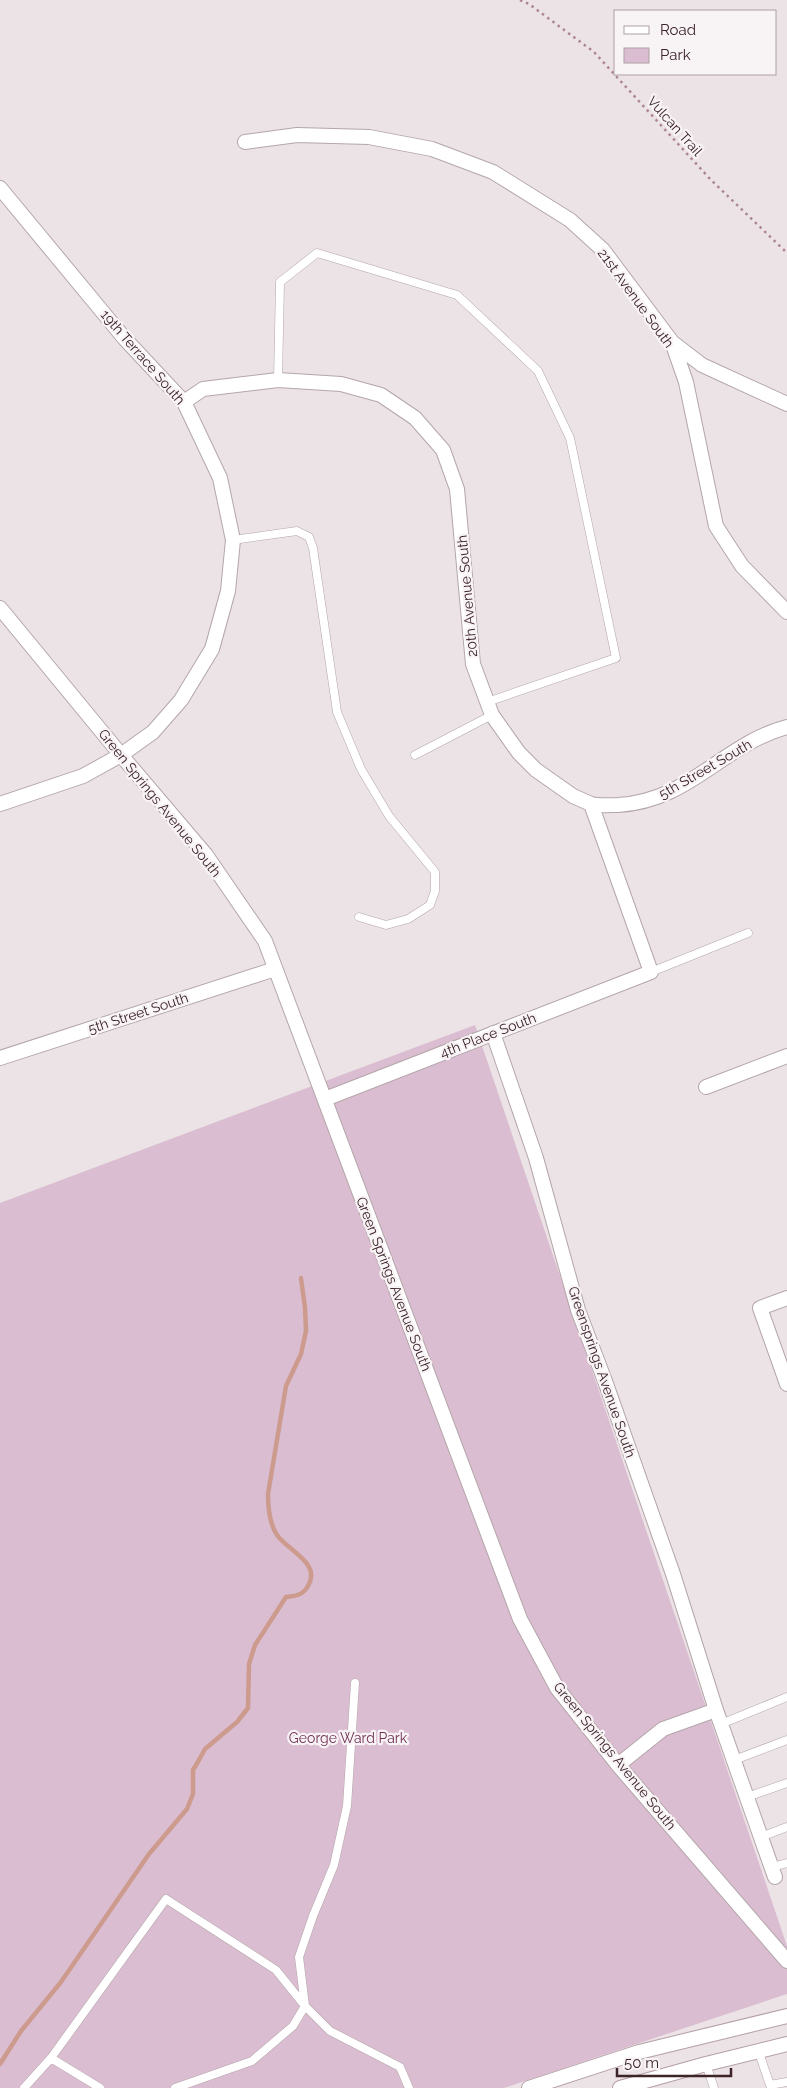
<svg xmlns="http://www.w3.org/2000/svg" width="787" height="2088" font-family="Raleway,sans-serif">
  <rect width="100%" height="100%" fill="#ece3e6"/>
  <!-- green -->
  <path fill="#dbbdd1" d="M475,1025L787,1946V1994L504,2088H0V1203Z"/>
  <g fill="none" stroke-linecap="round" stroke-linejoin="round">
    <!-- stream -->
    <path stroke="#cd9b8e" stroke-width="4.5" d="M0,2064L21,2031L61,1982L149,1854L187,1809L193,1794V1770L199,1760L205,1749L237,1722L248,1708L249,1664L255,1645L286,1597C296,1596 303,1595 308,1586C322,1563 287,1550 277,1535C269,1523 268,1508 268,1494L286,1386L301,1354L306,1331L305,1308L301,1278"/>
    <!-- service casing -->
    <g stroke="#b4a6aa" stroke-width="9">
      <path id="service" d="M278,380L280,282L317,253L457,295L538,371L570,438L616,658L487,702
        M233,540L297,531L309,537L313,548L337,712L361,769L389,816L435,872V891L430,905L408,919L386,925L359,917
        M415,755L492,715
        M651,972L748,933
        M355,1683L347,1806L334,1865L313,1916L299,1957L305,2006L330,2031L400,2067L409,2088
        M721,1724L787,1697
        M734,1760L787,1740
        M747,1797L787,1783
        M761,1837L787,1827
        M772,1867L787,1863
        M758,2050L770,2085L787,2082
        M51,2058L100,2088
        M706,2064L714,2088
        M24,2088L51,2058L166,1899L276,1970L305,2006L293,2026L252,2061L175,2088"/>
    </g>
    <!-- minor casing -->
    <g stroke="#b4a6aa" stroke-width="16">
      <path id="minor" d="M245,142L297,135L369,137L432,149L493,172L570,220L603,250L672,342L686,382L716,526L742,566L787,612
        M0,188L125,339L184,402L220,478L233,540L228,591L212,649L181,700L153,732L121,755L83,776L0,804
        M672,342L702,365L787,404
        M184,402L203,389L278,380L341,384L381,395L415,418L443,450L457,489L473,664L492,715L519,753L536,770L573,796L591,804L651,972L325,1099
        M0,608L121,755L206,855L265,941L520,1619L557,1688L618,1765L787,1961
        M591,804C600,806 609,805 618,805C690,801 723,744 787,727
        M493,1033L536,1158L578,1310L605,1381L673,1574L716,1710L775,1877
        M0,1058L275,969
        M706,1087L787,1056
        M787,1298L760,1308L787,1384
        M618,1765L663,1729L716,1710"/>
    </g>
    <!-- secondary casing -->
    <g stroke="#b49fa5" stroke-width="16">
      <path id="secondary" d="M529,2088L639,2052L787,2016
        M620,2088L706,2064L787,2044"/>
    </g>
    <!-- path -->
    <path stroke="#ad858f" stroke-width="2.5" stroke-dasharray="2.5 4" stroke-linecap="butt" d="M520,0L529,4L594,52L711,180L787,253"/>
    <!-- service -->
    <use href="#service" stroke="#fff" stroke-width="8"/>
    <!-- minor -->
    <use href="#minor" stroke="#fff" stroke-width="14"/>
    <!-- secondary -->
    <use href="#secondary" stroke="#fff" stroke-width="14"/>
  </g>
  <g text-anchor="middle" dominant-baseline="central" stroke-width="4.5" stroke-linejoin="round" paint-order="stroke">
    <!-- street labels -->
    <g font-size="14" fill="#3c2429" stroke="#f8f3f5">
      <text transform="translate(675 126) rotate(48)">Vulcan Trail</text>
      <text transform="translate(636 298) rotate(54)">21st Avenue South</text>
      <text transform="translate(143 357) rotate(49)">19th Terrace South</text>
      <text transform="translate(467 596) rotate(-95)">20th Avenue South</text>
      <text transform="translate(705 769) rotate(-30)">5th Street South</text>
      <text transform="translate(160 803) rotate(51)">Green Springs Avenue South</text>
      <text transform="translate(138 1013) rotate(-18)">5th Street South</text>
      <text transform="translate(488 1035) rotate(-21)">4th Place South</text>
      <text transform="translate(394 1284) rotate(69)">Green Springs Avenue South</text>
      <text transform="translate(602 1372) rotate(71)">Greensprings Avenue South</text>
      <text transform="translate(615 1756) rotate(51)">Green Springs Avenue South</text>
    </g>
    <!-- park labels -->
    <g font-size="14" fill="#703054" stroke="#f8f3f5">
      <text x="348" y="1738">George Ward Park</text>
    </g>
  </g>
  <!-- legend -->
  <rect x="614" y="10" width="162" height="65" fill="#f8f3f5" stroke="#ada0a3"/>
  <rect x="624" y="26" width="25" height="8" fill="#ffffff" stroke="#ada0a3"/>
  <text x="660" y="35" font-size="15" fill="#3c2429">Road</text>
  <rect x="624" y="48" width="25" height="15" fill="#dbbdd1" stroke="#ada0a3"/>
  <text x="660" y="60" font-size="15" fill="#3c2429">Park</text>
  <!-- scale -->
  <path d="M617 2068v8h114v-8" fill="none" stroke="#3c2429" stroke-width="2.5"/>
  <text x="624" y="2068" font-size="15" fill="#3c2429" stroke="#f8f3f5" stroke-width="4" paint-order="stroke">50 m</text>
</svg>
